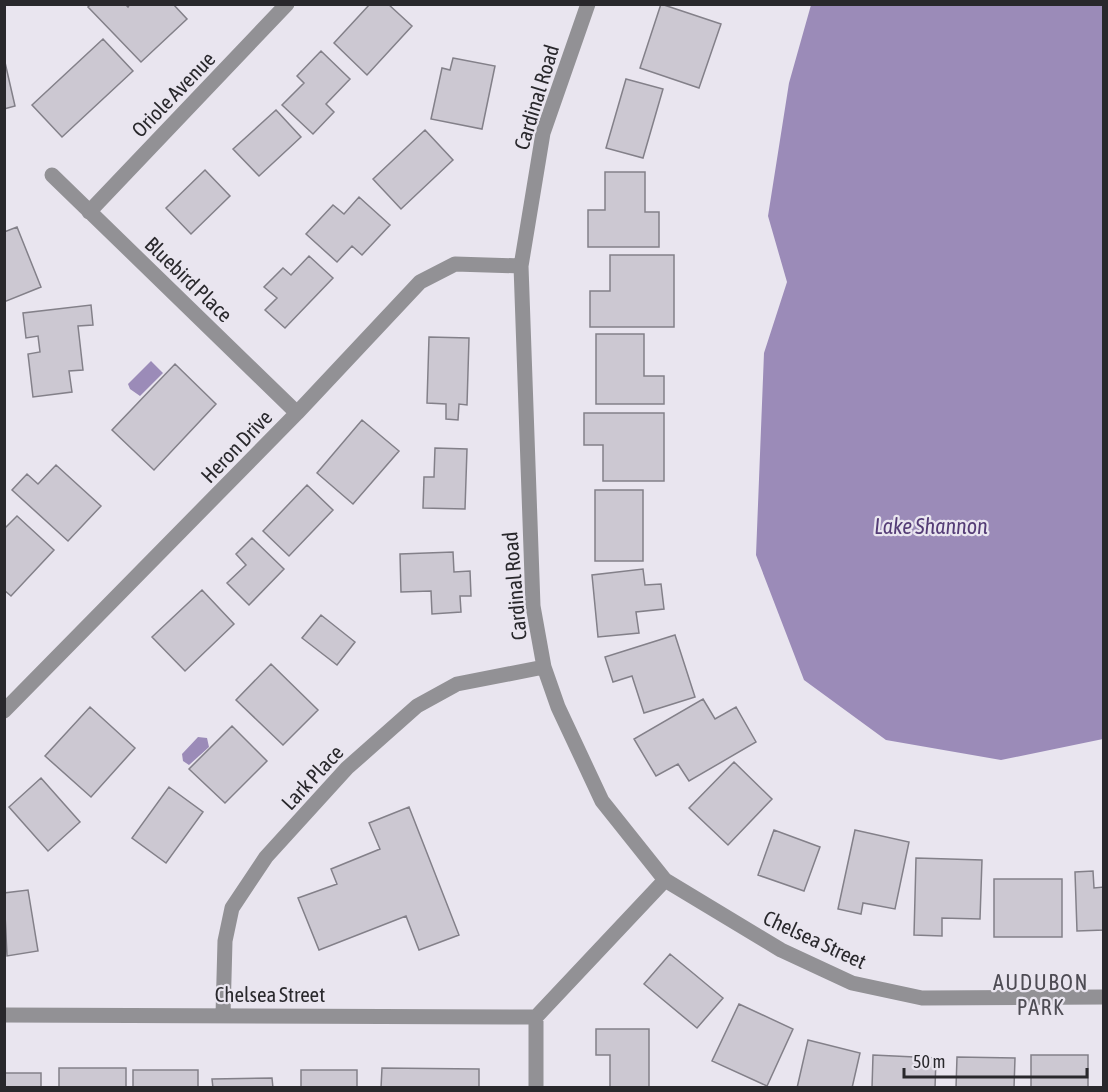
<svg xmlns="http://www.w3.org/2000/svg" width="1108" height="1092" font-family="'Asap Condensed',sans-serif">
  <rect width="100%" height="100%" fill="#e9e5ef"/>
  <!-- water -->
  <path fill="#9b8bb8" d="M811,5H1103V739L1001,760L886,740L804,680L756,555L764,353L787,282L768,216L789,83Z
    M151,361L163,373L140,396L130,389L128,384Z
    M198,737L207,738L209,747L189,765L183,761L182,754Z"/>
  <!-- building -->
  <path fill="#ccc8d2" stroke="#838089" stroke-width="1.5" d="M91,4H125L128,7L130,4H173L187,19L141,62L88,7Z
    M370,4H388L412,26L367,75L334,43Z
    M661,4L721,24L699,88L640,68Z
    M103,39L133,71L62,137L32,105Z
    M321,51L350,79L326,104L334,112L313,134L282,105L304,83L297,76Z
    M4,58L15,106L4,109Z
    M453,58L495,66L482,129L431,119L442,68L450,70Z
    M626,79L663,89L643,158L606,148Z
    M276,110L301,137L259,176L233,149Z
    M425,130L453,160L401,209L373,179Z
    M205,170L230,196L191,234L166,208Z
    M605,172H645V212H659V247H588V210H605Z
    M359,197L390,225L362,255L352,246L337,262L306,234L333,205L344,214Z
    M17,227L41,287L4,302V232Z
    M610,255H674V327H590V291H610Z
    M309,256L333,278L285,328L265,310L277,298L264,287L283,268L291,275Z
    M91,305L93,325L78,326L83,370L69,371L72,392L33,397L28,354L40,352L38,336L26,338L23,313Z
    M596,334H644V376H664V404H596Z
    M429,337L469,338L467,405L459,404L458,420L446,419V404L427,403Z
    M175,364L216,404L154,470L112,430Z
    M584,413H664V481H603V445H584Z
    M362,420L399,451L353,504L317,473Z
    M435,448L467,449L465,509L423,508L424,477H434Z
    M56,465L101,506L68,541L12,490L27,474L38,484Z
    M307,485L333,510L289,556L263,531Z
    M595,490H643V561H595Z
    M17,516L54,550L11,596L4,590V529Z
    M252,538L284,569L249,605L227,583L246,565L236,554Z
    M453,552L454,572L470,571L471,596H460L461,612L432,614L431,591L401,592L400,554Z
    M643,569L645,585L661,584L664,609L636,612L639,633L598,637L592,575Z
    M202,590L234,624L185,671L152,637Z
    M321,615L355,642L337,665L302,638Z
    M675,635L695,697L644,713L632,676L613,682L605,657Z
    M271,664L318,710L283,745L236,700Z
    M703,699L715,719L736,707L756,742L689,781L678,764L656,776L634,739Z
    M90,707L135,748L91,797L45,756Z
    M232,726L267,761L225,803L189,769Z
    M734,762L772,799L728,845L689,808Z
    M41,778L80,822L48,851L9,807Z
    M169,787L203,812L166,863L132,838Z
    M409,807L459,935L419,950L406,916L319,950L298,898L337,884L331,869L380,849L369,823Z
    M774,830L820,847L804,891L758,875Z
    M855,830L909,842L895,909L863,903L861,914L838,909Z
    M916,858L982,860L980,919L942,918V936L914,935Z
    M1093,871L1094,888L1104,887V930L1077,931L1075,872Z
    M994,879H1062V937H994Z
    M28,890L38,951L7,956L4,893Z
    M670,954L723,998L697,1028L644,984Z
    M739,1004L793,1029L767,1086L712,1061Z
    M596,1029H649V1088H610V1055H596Z
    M808,1040L860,1053L852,1088H797Z
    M873,1055L936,1058L935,1088H872Z
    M1031,1055H1088V1088H1031Z
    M957,1057L1015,1058L1014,1088H956Z
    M59,1068H126V1088H59Z
    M382,1068L479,1069V1088H381Z
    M133,1070H198V1088H133Z
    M301,1070H357V1088H301Z
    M4,1073H41V1088H4Z
    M272,1078L273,1088H213L212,1079Z"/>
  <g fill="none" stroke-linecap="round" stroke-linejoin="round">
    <!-- street -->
    <path stroke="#929195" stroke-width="15" d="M588,4L543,133L521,266L533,606L544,667L558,707L602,801L665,880L781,950L852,983L922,998L1104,997
      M52,175L297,413
      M89,212L287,4
      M4,711L297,413L420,282L455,264L521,266
      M4,1015L536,1017
      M223,1015L225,941L232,908L266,857L347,768L417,706L457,684L544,667
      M536,1088V1017L665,880"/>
  </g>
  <g text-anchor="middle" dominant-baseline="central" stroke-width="4.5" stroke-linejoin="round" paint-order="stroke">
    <!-- street labels -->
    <g font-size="21" fill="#29282c" stroke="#e9e5ef">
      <text transform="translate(173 94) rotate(-46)">Oriole Avenue</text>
      <text transform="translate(536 97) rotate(-73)">Cardinal Road</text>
      <text transform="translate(189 279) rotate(44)">Bluebird Place</text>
      <text transform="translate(236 446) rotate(-46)">Heron Drive</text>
      <text transform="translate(514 586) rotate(-95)">Cardinal Road</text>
      <text transform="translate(312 777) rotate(-47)">Lark Place</text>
      <text transform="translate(815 939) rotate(25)">Chelsea Street</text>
      <text x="270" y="994">Chelsea Street</text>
    </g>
    <!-- water labels -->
    <g font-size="22" font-style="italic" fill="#543c76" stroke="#e9e5ef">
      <text x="931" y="526">Lake Shannon</text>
    </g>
    <!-- neighbourhood labels -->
    <g font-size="22" letter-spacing="1.5" fill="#4e4c54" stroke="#e9e5ef">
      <text x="1041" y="982">AUDUBON<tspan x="1041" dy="25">PARK</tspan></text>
    </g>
  </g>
  <!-- border -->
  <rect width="1108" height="1092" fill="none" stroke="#29282c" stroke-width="12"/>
  <!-- scale -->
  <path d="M904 1068v9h183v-9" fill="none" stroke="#29282c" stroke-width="3"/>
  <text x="913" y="1068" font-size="18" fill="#29282c" stroke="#e9e5ef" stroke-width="4.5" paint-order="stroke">50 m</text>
</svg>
